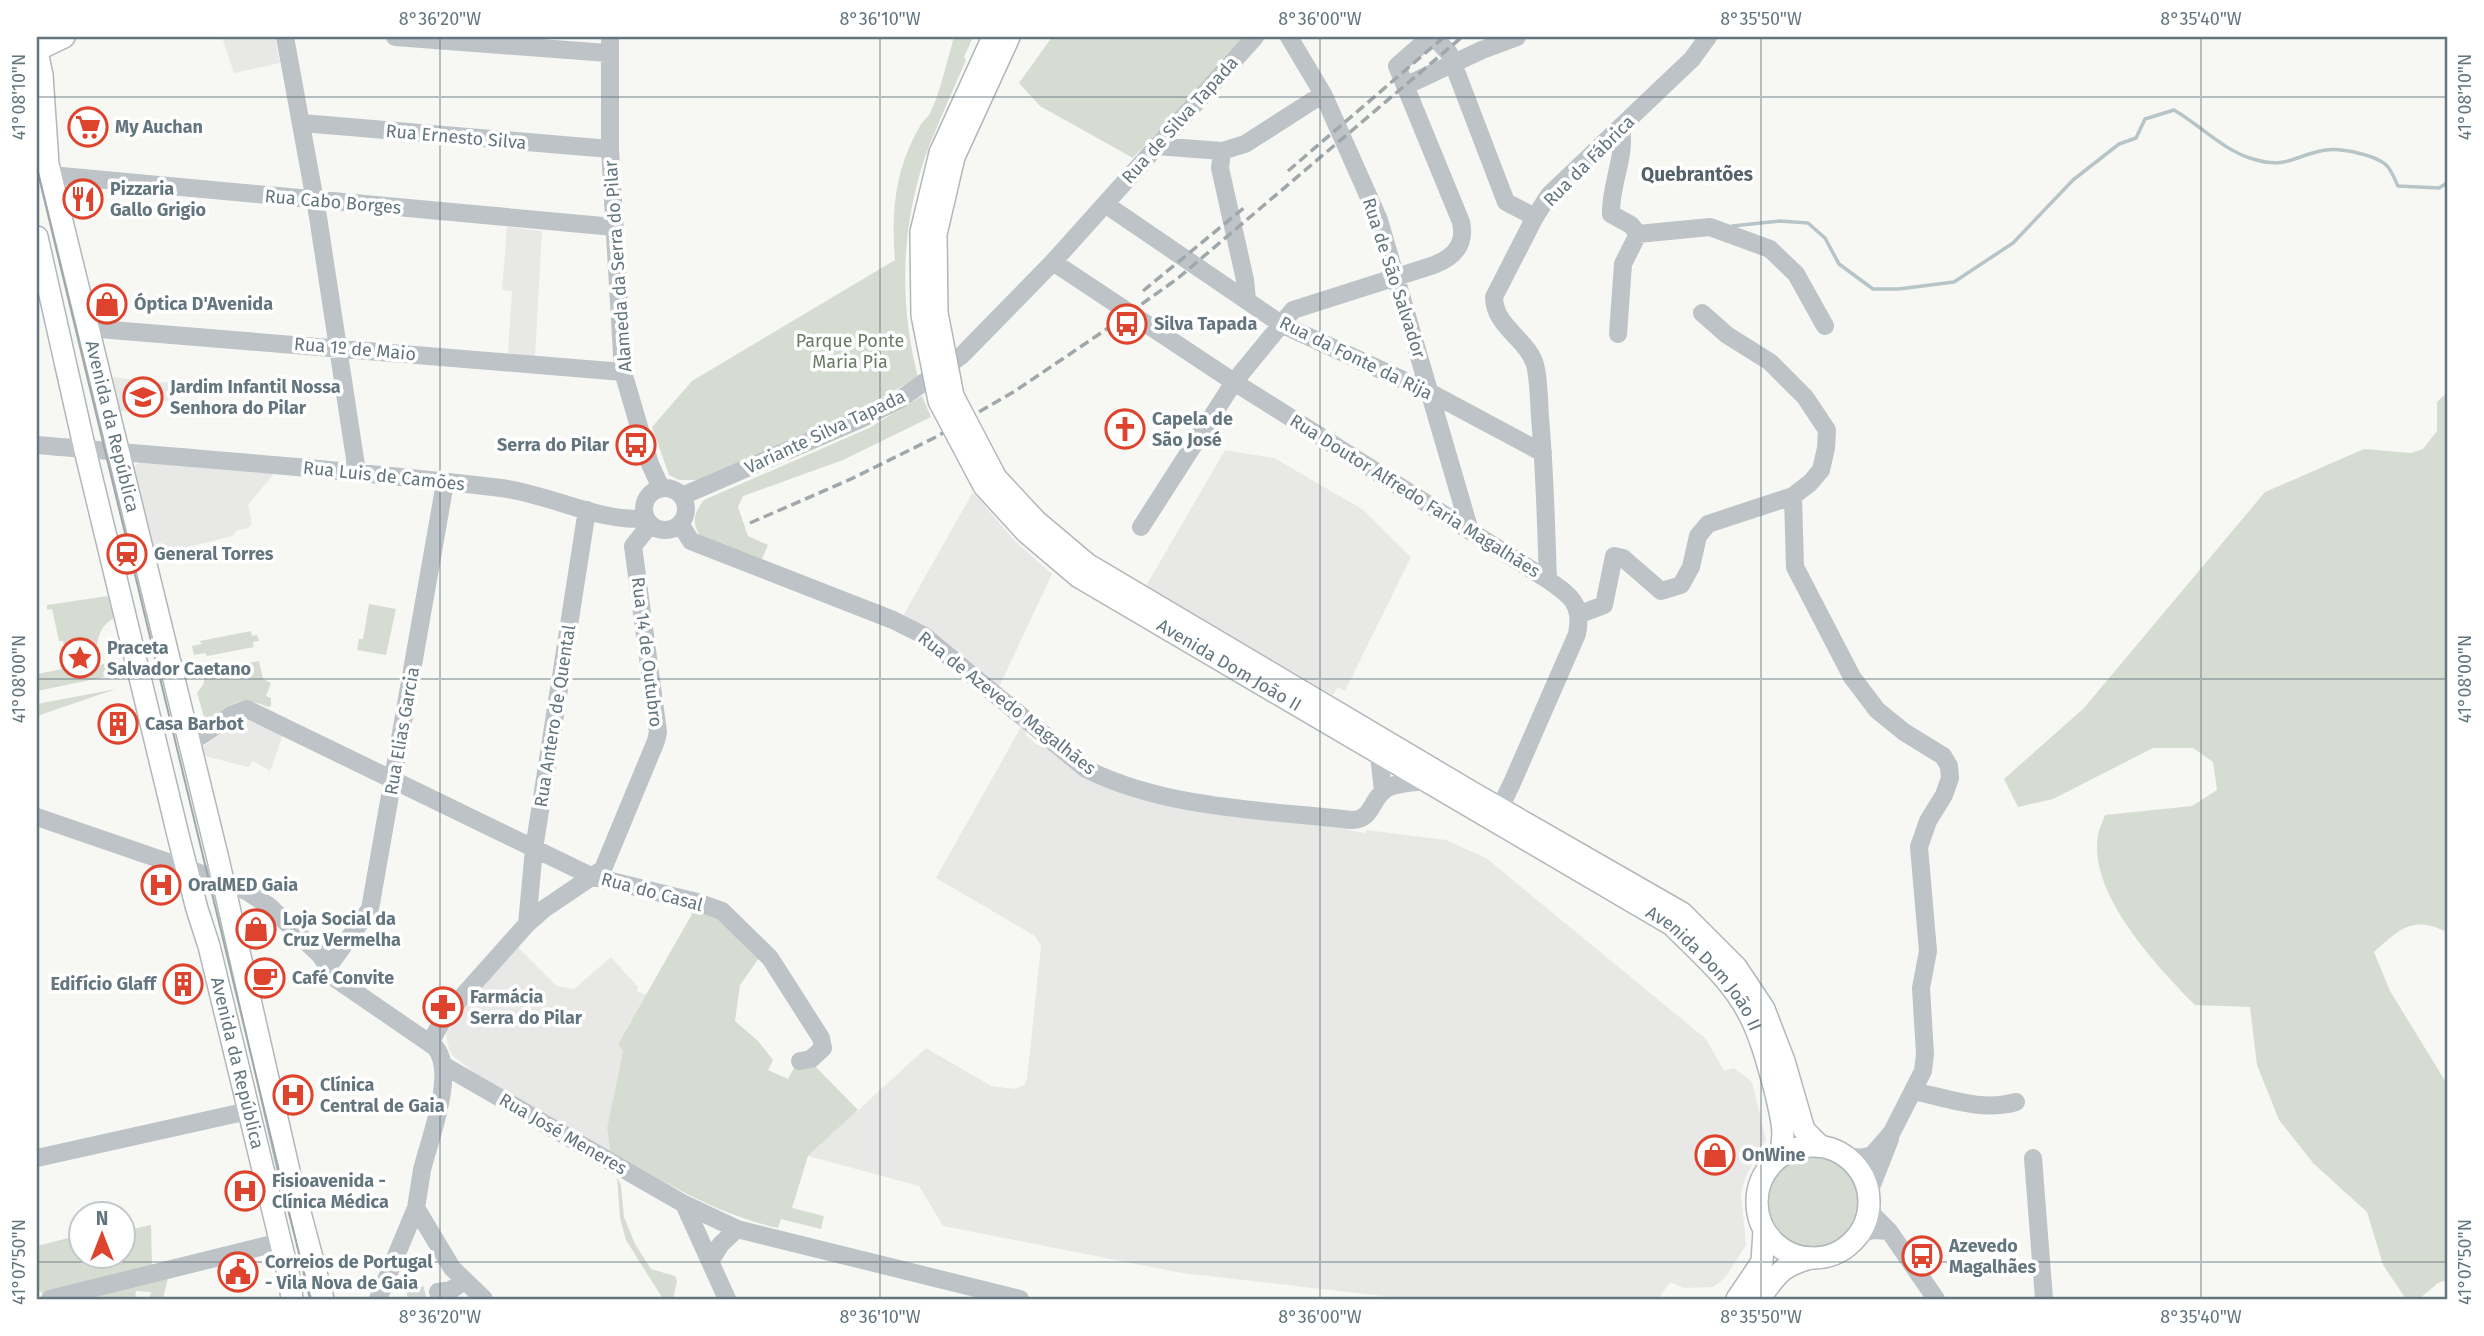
<svg xmlns="http://www.w3.org/2000/svg" width="2484" height="1336" font-family="'Fira Sans',sans-serif">
  <rect width="100%" height="100%" fill="#f7f7f4"/>
  <!-- built -->
  <path fill="#e8e8e7" d="M222,37H275L280,63L234,73Z
    M507,227L542,231L535,356L508,353L512,291L502,290Z
    M111,377L171,383L170,401L146,399L144,413L120,411Z
    M1225,450L1274,458L1362,509L1411,557L1345,691L1338,687L1333,695L1146,586Z
    M140,462L274,474L248,505L252,524L248,528L236,531L233,536L155,555L134,467Z
    M973,492L1014,540L1052,574L998,689L903,616Z
    M240,717H246L283,735L270,771L253,761L248,767L205,756L202,747Z
    M1021,727L1026,730V735L1037,745L1042,744L1081,773L1348,827V830L1366,833V830L1446,840L1486,858L1706,1039L1724,1071L1734,1068L1752,1082L1766,1140L1746,1176L1741,1193L1746,1245L1725,1278L1713,1287L1684,1288L1670,1282L1658,1299H1408L1182,1273L943,1226L919,1186L808,1156L926,1048L991,1086L1015,1089L1024,1085L1027,1079L1041,946L1035,936L936,878Z
    M515,944L557,986L574,989L611,957L638,987L637,991L646,995L618,1043L623,1051L607,1128L610,1151L477,1075L452,1055L449,1049L446,1034L448,1024Z"/>
  <!-- green -->
  <path fill="#d7dcd3" d="M954,37H973L964,57L966,60C954,88 941,116 930,144C901,218 898,300 918,377L860,410L703,480H679L669,475L652,427L692,381L895,260C891,213 895,169 919,128C921,123 926,119 929,115C939,98 948,57 954,37Z
    M1052,37H1246L1133,158L1040,106L1019,83Z
    M2447,392V932C2412,915 2400,929 2374,952L2390,991L2447,1084V1280L2438,1283L2419,1299H2406L2383,1265L2367,1212L2314,1164L2279,1120L2257,1065L2250,1007L2195,1005C2157,966 2088,894 2098,835C2099,829 2103,821 2105,815L2192,806L2217,790L2213,762L2193,748H2153L2053,799L2018,807L2004,779L2084,708L2265,492L2364,449L2411,453L2423,449L2437,431V402Z
    M922,396L931,417L843,460L743,496L738,507L748,536L768,545L761,561L703,539C691,526 693,513 704,500L869,428Z
    M108,596L114,618C101,625 96,638 97,653L66,657L63,641H59L52,609L47,610V605Z
    M369,604L396,609L386,655L357,650L359,639H363Z
    M251,631L252,636L257,635L259,641L253,642L254,647L207,656L205,653L194,655L192,646L202,644L200,641Z
    M259,661L263,679L271,683L266,696L271,698V706L268,707C241,696 232,701 211,720L204,717L197,693L203,685L206,671Z
    M98,662L99,665L112,662L113,672L103,674L105,677L37,691V674Z
    M116,689L37,716V704Z
    M689,906L720,913L761,955L740,985L735,1021L758,1041L773,1060L768,1070L788,1079L796,1064L812,1063L858,1110L808,1156L792,1208L824,1216L821,1229L781,1219L778,1228C716,1214 664,1182 610,1151L607,1128L623,1051L618,1044L692,914Z
    M1767 1202a46 46 0 1 1 92 0a46 46 0 1 1-92 0Z
    M617,1177L621,1185L624,1217L635,1244L651,1269L675,1276L677,1281L673,1299H663L626,1240L620,1218Z
    M130,1222L132,1229L151,1225L152,1267L44,1295L37,1288V1246L80,1235V1256H122L123,1224Z
    M168,1278L163,1299H149L151,1292L136,1291L135,1299H84Z"/>
  <g fill="none" stroke-linecap="round" stroke-linejoin="round">
    <!-- stream -->
    <path stroke="#b7c5c8" stroke-width="3.5" d="M1732,226L1780,221L1808,223L1825,238L1839,264L1873,289H1899L1954,282L2013,243L2073,180L2119,144L2136,138L2145,119L2174,110C2200,125 2224,151 2253,159C2288,170 2296,154 2326,150C2341,148 2378,155 2388,167C2392,172 2395,180 2398,186L2439,188L2447,183"/>
    <!-- minor-tunnel -->
    <path stroke="#d2d6d6" stroke-width="18" stroke-dasharray="18 9" stroke-linecap="butt" d="M408,1299L438,1292"/>
    <!-- major casing -->
    <g stroke="#b1b7ba" stroke-width="24">
      <g id="major">
        <path d="M37,50L64,37"/>
        <path id="s1" d="M37,52L42,75L48,164L218,859L289,1171L323,1299"/>
        <path d="M940,153L993,37"/>
        <path d="M954,157L1009,37"/>
        <path id="s2" d="M37,237L85,450L179,839L197,909L209,946L289,1277L292,1299"/>
        <path d="M996,478L1036,521L1087,564L1473,793L1682,913L1736,967L1764,1009L1784,1061L1804,1130L1820,1146"/>
        <path id="s3" d="M984,486L1026,532L1079,577L1672,925C1700,953 1732,980 1750,1016C1762,1040 1769,1068 1776,1094C1781,1117 1787,1134 1779,1157"/>
        <circle cx="1813" cy="1202" r="56"/>
        <path d="M1737,1299L1762,1262L1764,1231"/>
        <path d="M1759,1299C1777,1275 1780,1266 1811,1258"/>
      </g>
    </g>
    <!-- minor -->
    <path stroke="#bdc3c6" stroke-width="18" d="M285,37L318,217L357,472
      M395,37L608,53
      M610,37V149L623,372L650,464L661,488
      M1289,37L1323,94L1379,220L1470,531
      M1434,37L1449,53L1506,202L1535,217
      M1405,86L1482,50L1517,37
      M302,123L610,149
      M1621,129C1626,157 1610,185 1611,214L1631,225L1638,234
      M1156,146L1222,151L1245,144L1323,94
      M1222,151L1220,168L1245,280L1247,300
      M51,175L614,227
      M1105,204L1281,324L1429,392L1543,453
      M1638,234L1710,227L1770,249L1796,274L1825,326
      M1053,262L1234,382L1548,580C1571,596 1583,604 1577,634L1512,783L1495,818
      M1702,313L1727,335L1770,362L1805,397L1827,430L1826,448L1821,470L1810,483L1793,496L1795,567L1852,677L1877,710L1904,732L1943,756L1949,766L1950,778L1944,795L1928,821L1919,847L1928,951L1921,988L1925,1054L1923,1071L1892,1132L1881,1145L1872,1155L1861,1158L1846,1156
      M87,328L623,372
      M1618,334L1623,264L1638,234
      M37,445C192,458 347,470 501,488C547,493 604,524 645,518
      M644 509a21 21 0 1 1 42 0a21 21 0 1 1-42 0Z
      M682,496L861,419L899,400L961,356L1053,262L1255,37
      M680,524L691,541L893,620L923,635L1086,769C1166,809 1264,810 1352,820C1373,820 1371,798 1386,789C1397,782 1412,783 1424,781
      M1141,527L1234,382L1293,310L1434,265C1454,257 1466,245 1461,222L1397,66L1430,37
      M1548,580C1546,526 1545,472 1540,418C1539,402 1539,385 1536,369C1531,340 1494,328 1494,297L1535,217L1549,195L1692,59L1708,37
      M1580,614L1604,605L1614,556L1623,558L1661,591L1681,585L1691,567L1698,536L1708,524L1793,496
      M190,743L233,714L247,709L591,876L697,902L722,911L770,958L821,1038L823,1048L811,1059L800,1061
      M1379,755L1383,791
      M37,817L223,881L248,892L269,906L320,955L336,979L435,1047C457,1072 429,1140 422,1170C420,1182 418,1195 416,1208L452,1268L484,1299
      M527,924L534,849L587,510
      M328,967L370,909L445,483
      M430,1043L445,1016L527,924L544,909L603,869L656,741L658,732L633,546L650,525
      M443,1065L684,1204L737,1229L1020,1299
      M1913,1091C1947,1098 1982,1112 2016,1102
      M37,1158L248,1111
      M2033,1158L2044,1299
      M1868,1195L1890,1139
      M1869,1202L1873,1215L1889,1231L1936,1299
      M684,1204L727,1299
      M1858,1234L1873,1230L1889,1231
      M710,1261L721,1244L737,1229
      M438,1292L451,1290L464,1281
      M50,1299L280,1242
      M378,1299L416,1208"/>
    <!-- major -->
    <use href="#major" stroke="#fff" stroke-width="21"/>
    <!-- tram -->
    <path stroke="#9fa7ab" stroke-width="2" d="M37,169L310,1299"/>
    <!-- rail -->
    <path stroke="#9fa7ab" stroke-width="3.5" stroke-dasharray="10 5" stroke-linecap="butt" d="M1288,171L1444,37
      M1143,291L1245,207
      M750,523L851,479L936,437L1015,391L1098,335L1177,279L1462,37"/>
    <!-- major-bridge casing -->
    <g stroke="#b1b7ba" stroke-width="24" stroke-linecap="butt">
      <path id="major-bridge" d="M940,153L921,232L922,315L939,401L984,486
        M954,157L936,234L937,313L953,396L996,478"/>
    </g>
    <!-- major-bridge -->
    <use href="#major-bridge" stroke="#fff" stroke-width="21"/>
  </g>
  <!-- ticks -->
  <path fill="none" stroke="#63757e" stroke-width="2" stroke-opacity="0.45" d="M440,37V1299M880,37V1299M1320,37V1299M1761,37V1299M2201,37V1299M37,97H2447M37,679H2447M37,1262H2447"/>
  <!-- icons -->
  <defs>
    <g id="supermarket-ring" transform="scale(2.0125)"><circle r="9.5" fill="#fff" stroke="#de442d" stroke-width="1.5"/><path d="M-6-5.5h2.5l.6 2H6L4.5 2H-2.5L-4.4-4H-6ZM-1.5 3.2a1.3 1.3 0 1 0 .1 0ZM3 3.2a1.3 1.3 0 1 0 .1 0Z" fill="#de442d"/></g>
    <g id="restaurant-ring" transform="scale(2.0125)"><circle r="9.5" fill="#fff" stroke="#de442d" stroke-width="1.5"/><path d="M-5-6h1v4h1v-4h1v4h1v-4h1v5L-1.5 .5V6h-2V.5L-5-1ZM5-6V6H3V1.5H1.5Q1.5-4 5-6Z" fill="#de442d"/></g>
    <g id="shop-ring" transform="scale(2.0125)"><circle r="9.5" fill="#fff" stroke="#de442d" stroke-width="1.5"/><path d="M-5-2.5h2.3a2.7 3.5 0 0 1 5.4 0H5L5.5 6h-11ZM-1.5-2.5h3a1.5 2.3 0 0 0-3 0Z" fill="#de442d"/></g>
    <g id="bus-ring" transform="scale(2.0125)"><circle r="9.5" fill="#fff" stroke="#de442d" stroke-width="1.5"/><path d="M-5-6H5V4H4V6H2V4H-2V6H-4V4H-5ZM-3.5-4V0h7V-4ZM-3.5 1.2v1.5H-2V1.2ZM2 1.2v1.5H3.5V1.2Z" fill="#de442d"/></g>
    <g id="school-ring" transform="scale(2.0125)"><circle r="9.5" fill="#fff" stroke="#de442d" stroke-width="1.5"/><path d="M0-5L7-2L0 1L-7-2ZM-4 1L0 2.5L4 1V4Q0 6-4 4Z" fill="#de442d"/></g>
    <g id="church-ring" transform="scale(2.0125)"><circle r="9.5" fill="#fff" stroke="#de442d" stroke-width="1.5"/><path d="M-1.2-6h2.4v3.5h3.3v2.4h-3.3V6h-2.4V-.1h-3.3v-2.4h3.3Z" fill="#de442d"/></g>
    <g id="station-ring" transform="scale(2.0125)"><circle r="9.5" fill="#fff" stroke="#de442d" stroke-width="1.5"/><path d="M-3-6H3Q5-6 5-4V2Q5 4 3 4L4.5 6H3L1.5 4h-3L-3 6H-4.5L-3 4Q-5 4-5 2V-4Q-5-6-3-6ZM-3.5-4v3h7v-3ZM-3.5 1v1.5H-2V1ZM2 1v1.5H3.5V1Z" fill="#de442d"/></g>
    <g id="sight-ring" transform="scale(2.0125)"><circle r="9.5" fill="#fff" stroke="#de442d" stroke-width="1.5"/><path d="M0-6L1.8-2.2L6-1.7L2.9 1.2L3.7 5.4L0 3.3L-3.7 5.4L-2.9 1.2L-6-1.7L-1.8-2.2Z" fill="#de442d"/></g>
    <g id="building-ring" transform="scale(2.0125)"><circle r="9.5" fill="#fff" stroke="#de442d" stroke-width="1.5"/><path d="M-4-6H4V6H1V3H-1V6H-4ZM-2.5-4.3h1.7v1.8h-1.7ZM.8-4.3h1.7v1.8H.8ZM-2.5-1h1.7V.8h-1.7ZM.8-1h1.7V.8H.8Z" fill="#de442d"/></g>
    <g id="hospital-ring" transform="scale(2.0125)"><circle r="9.5" fill="#fff" stroke="#de442d" stroke-width="1.5"/><path d="M-5-5h3v3.5h4V-5h3V5h-3V1.5h-4V5h-3Z" fill="#de442d"/></g>
    <g id="cafe-ring" transform="scale(2.0125)"><circle r="9.5" fill="#fff" stroke="#de442d" stroke-width="1.5"/><path d="M-5.5-4.5H6V0H3Q3 3.5 0 3.5H-2.5Q-5.5 3.5-5.5 0ZM3-3.2v2h1.7v-2ZM-6 4.5H4V6H-6Z" fill="#de442d"/></g>
    <g id="pharmacy-ring" transform="scale(2.0125)"><circle r="9.5" fill="#fff" stroke="#de442d" stroke-width="1.5"/><path d="M-2-6h4v4h4v4h-4v4h-4v-4h-4v-4h4Z" fill="#de442d"/></g>
    <g id="civic-ring" transform="scale(2.0125)"><circle r="9.5" fill="#fff" stroke="#de442d" stroke-width="1.5"/><path d="M-.6-6.5H3V-4.5H.6V-3L4-1V1h2V6H-6V1h2V-1L-.6-3ZM-1.2 2.5V6h2.4V2.5Z" fill="#de442d"/></g>
  </defs>
  <g fill-rule="evenodd">
    <use href="#supermarket-ring" x="88" y="127"/>
    <use href="#restaurant-ring" x="83" y="199"/>
    <use href="#shop-ring" x="107" y="304"/>
    <use href="#bus-ring" x="1127" y="324"/>
    <use href="#school-ring" x="143" y="397"/>
    <use href="#church-ring" x="1125" y="429"/>
    <use href="#bus-ring" x="636" y="445"/>
    <use href="#station-ring" x="127" y="554"/>
    <use href="#sight-ring" x="80" y="658"/>
    <use href="#building-ring" x="118" y="724"/>
    <use href="#hospital-ring" x="161" y="885"/>
    <use href="#shop-ring" x="256" y="929"/>
    <use href="#cafe-ring" x="265" y="978"/>
    <use href="#building-ring" x="183" y="984"/>
    <use href="#pharmacy-ring" x="443" y="1007"/>
    <use href="#hospital-ring" x="293" y="1095"/>
    <use href="#shop-ring" x="1715" y="1155"/>
    <use href="#hospital-ring" x="245" y="1191"/>
    <use href="#bus-ring" x="1922" y="1256"/>
    <use href="#civic-ring" x="238" y="1272"/>
  </g>
  <g text-anchor="middle" dominant-baseline="central" stroke-width="7" stroke-linejoin="round" paint-order="stroke">
    <!-- street labels -->
    <g font-size="18" fill="#63757e" stroke="#fff">
      <text transform="translate(1180 120) rotate(-48)">Rua de Silva Tapada</text>
      <text transform="translate(456 137) rotate(5)">Rua Ernesto Silva</text>
      <text transform="translate(1589 161) rotate(-45)">Rua da Fábrica</text>
      <text transform="translate(333 202) rotate(5)">Rua Cabo Borges</text>
      <text transform="translate(618 266) rotate(-94)">Alameda da Serra do Pilar</text>
      <text transform="translate(1394 278) rotate(72)">Rua de São Salvador</text>
      <text transform="translate(355 349) rotate(5)">Rua 1º de Maio</text>
      <text transform="translate(1356 358) rotate(26)">Rua da Fonte da Rija</text>
      <text stroke="none"><textPath href="#s1" startOffset="383">Avenida da República</textPath></text>
      <text transform="translate(825 432) rotate(-25)">Variante Silva Tapada</text>
      <text transform="translate(384 476) rotate(6)">Rua Luis de Camões</text>
      <text transform="translate(1415 496) rotate(32)">Rua Doutor Alfredo Faria Magalhães</text>
      <text transform="translate(647 652) rotate(83)">Rua 14 de Outubro</text>
      <text stroke="none"><textPath href="#s3" startOffset="306">Avenida Dom João II</textPath></text>
      <text transform="translate(1007 703) rotate(38)">Rua de Azevedo Magalhães</text>
      <text transform="translate(555 716) rotate(-81)">Rua Antero de Quental</text>
      <text transform="translate(402 731) rotate(-80)">Rua Elias Garcia</text>
      <text transform="translate(652 892) rotate(15)">Rua do Casal</text>
      <text stroke="none"><textPath href="#s3" startOffset="873">Avenida Dom João II</textPath></text>
      <text stroke="none"><textPath href="#s2" startOffset="850">Avenida da República</textPath></text>
      <text transform="translate(563 1134) rotate(30)">Rua José Meneres</text>
    </g>
    <!-- poi labels -->
    <g font-size="18" font-weight="bold" fill="#63757e" stroke="#fff" text-anchor="start">
      <text x="115" y="127">My Auchan</text>
      <text x="110" y="189">Pizzaria<tspan x="110" dy="21">Gallo Grigio</tspan></text>
      <text x="134" y="304">Óptica D'Avenida</text>
      <text x="1154" y="324">Silva Tapada</text>
      <text x="170" y="387">Jardim Infantil Nossa<tspan x="170" dy="21">Senhora do Pilar</tspan></text>
      <text x="1152" y="419">Capela de<tspan x="1152" dy="21">São José</tspan></text>
      <text x="609" y="445" text-anchor="end">Serra do Pilar</text>
      <text x="154" y="554">General Torres</text>
      <text x="107" y="648">Praceta<tspan x="107" dy="21">Salvador Caetano</tspan></text>
      <text x="145" y="724">Casa Barbot</text>
      <text x="188" y="885">OralMED Gaia</text>
      <text x="283" y="919">Loja Social da<tspan x="283" dy="21">Cruz Vermelha</tspan></text>
      <text x="292" y="978">Café Convite</text>
      <text x="156" y="984" text-anchor="end">Edifício Glaff</text>
      <text x="470" y="997">Farmácia<tspan x="470" dy="21">Serra do Pilar</tspan></text>
      <text x="320" y="1085">Clínica<tspan x="320" dy="21">Central de Gaia</tspan></text>
      <text x="1742" y="1155">OnWine</text>
      <text x="272" y="1181">Fisioavenida -<tspan x="272" dy="21">Clínica Médica</tspan></text>
      <text x="1949" y="1246">Azevedo<tspan x="1949" dy="21">Magalhães</tspan></text>
      <text x="265" y="1262">Correios de Portugal<tspan x="265" dy="21">- Vila Nova de Gaia</tspan></text>
    </g>
    <!-- park labels -->
    <g font-size="18" fill="#6c7b65" stroke="#fff">
      <text x="850" y="341">Parque Ponte<tspan x="850" dy="21">Maria Pia</tspan></text>
    </g>
    <!-- neighbourhood labels -->
    <g font-size="19" font-weight="bold" fill="#546269" stroke="#fff">
      <text x="1697" y="174">Quebrantões</text>
    </g>
  </g>
  <!-- border -->
  <rect width="2484" height="1336" fill="none" stroke="#ffffff" stroke-width="77"/>
  <!-- north arrow -->
  <g transform="translate(102 1235)"><circle r="33" fill="#ffffff" stroke="#c1c8cb" stroke-width="2"/>
  <path d="M0-5L12 26L0 18L-12 26Z" fill="#de442d"/>
  <text y="-10" font-size="19" font-weight="bold" text-anchor="middle" fill="#63757e">N</text>
  </g>
  <rect x="38" y="38" width="2408" height="1260" fill="none" stroke="#63757e" stroke-width="2.5"/>
  <g font-size="18" text-anchor="middle" fill="#63757e">
    <text x="440" y="25">8°36'20"W</text>
    <text x="880" y="25">8°36'10"W</text>
    <text x="1320" y="25">8°36'00"W</text>
    <text x="1761" y="25">8°35'50"W</text>
    <text x="2201" y="25">8°35'40"W</text>
    <text transform="translate(19 97) rotate(-90)" y="6">41°08'10"N</text>
    <text transform="translate(2465 97) rotate(-90)" y="6">41°08'10"N</text>
    <text transform="translate(19 679) rotate(-90)" y="6">41°08'00"N</text>
    <text transform="translate(2465 679) rotate(-90)" y="6">41°08'00"N</text>
    <text transform="translate(19 1262) rotate(-90)" y="6">41°07'50"N</text>
    <text transform="translate(2465 1262) rotate(-90)" y="6">41°07'50"N</text>
    <text x="440" y="1323">8°36'20"W</text>
    <text x="880" y="1323">8°36'10"W</text>
    <text x="1320" y="1323">8°36'00"W</text>
    <text x="1761" y="1323">8°35'50"W</text>
    <text x="2201" y="1323">8°35'40"W</text>
  </g>
</svg>
